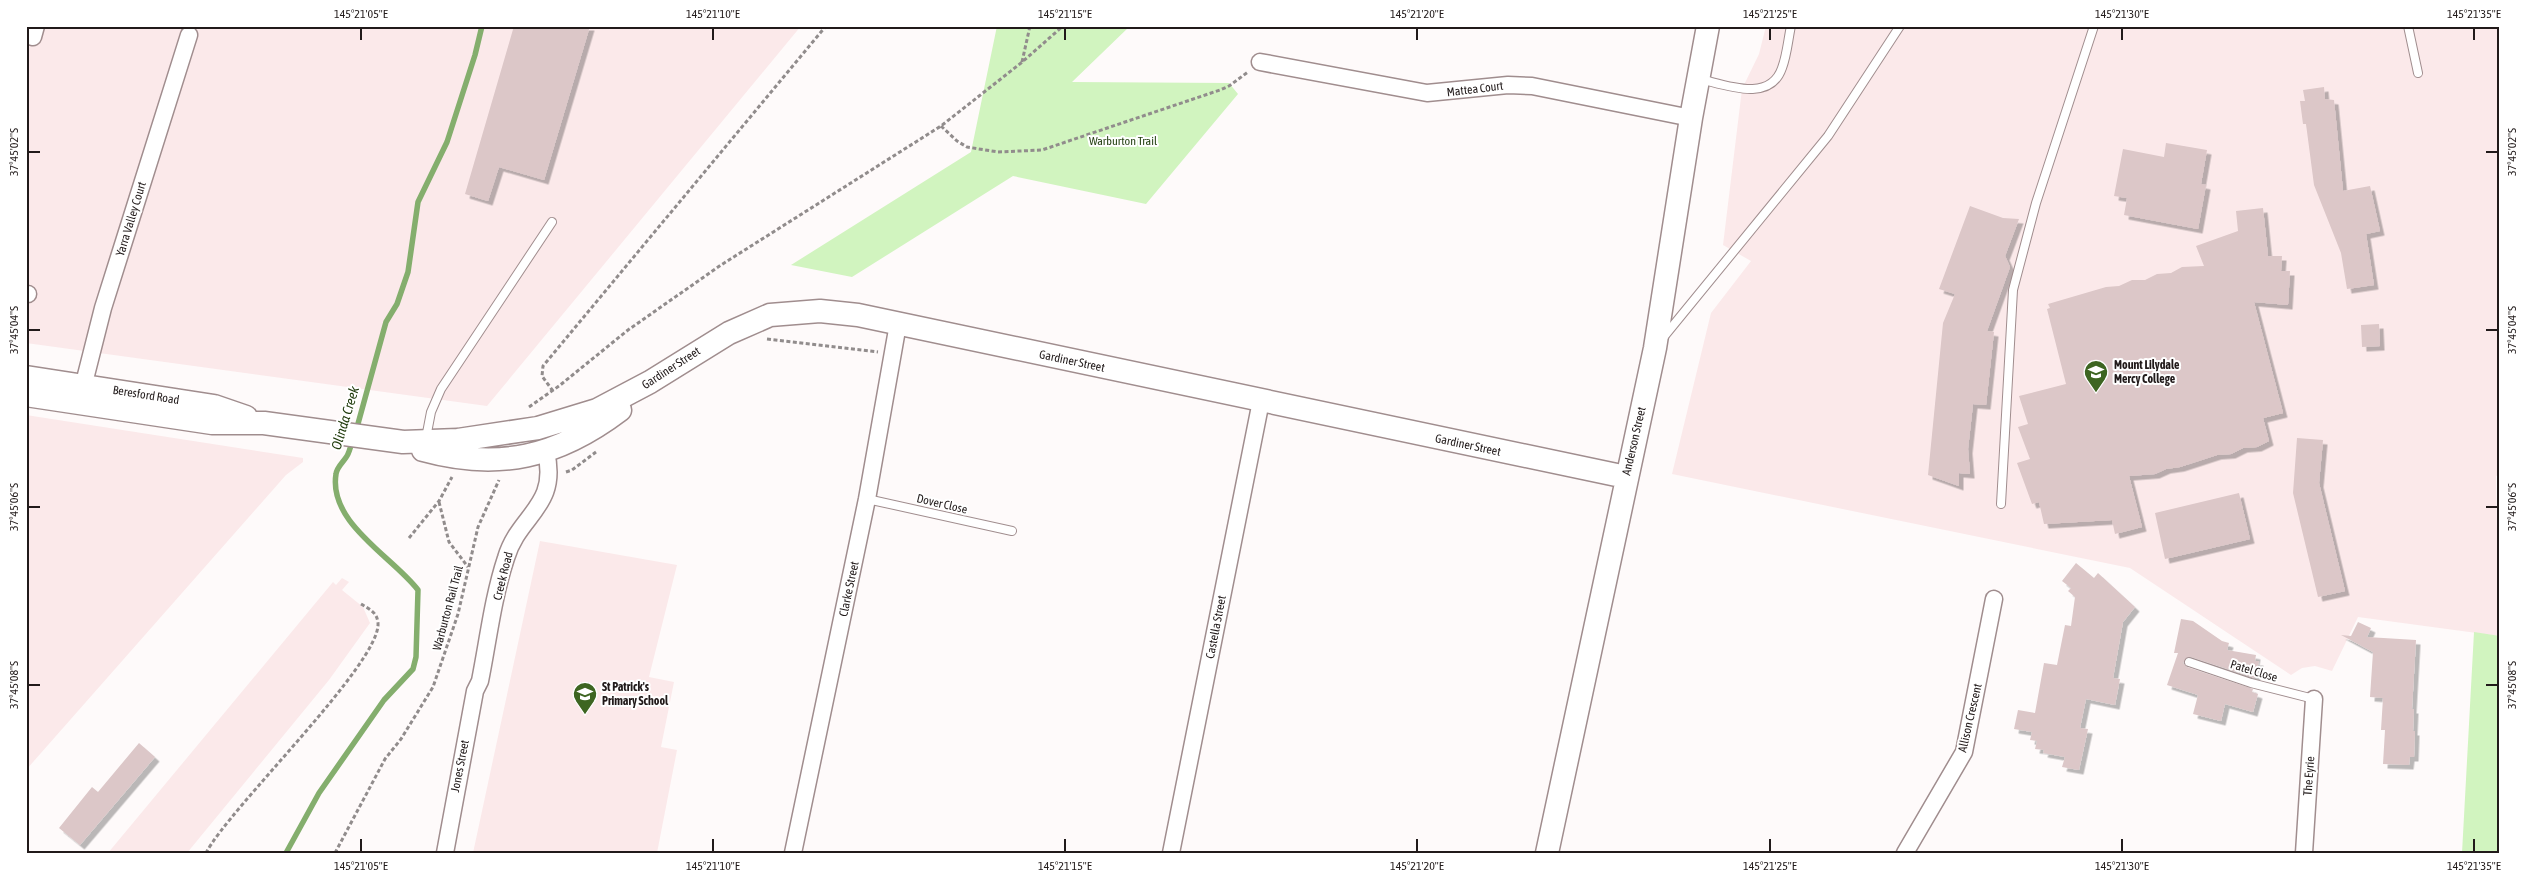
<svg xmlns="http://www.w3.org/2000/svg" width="2526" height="879" font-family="'Asap Condensed',sans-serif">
  <defs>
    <filter id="shadow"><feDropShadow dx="4.5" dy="4.5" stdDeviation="0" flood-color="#0004"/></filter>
  </defs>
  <rect width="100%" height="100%" fill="#fefafa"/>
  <!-- built -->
  <path fill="#fbe9ea" d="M26,26H801L487,406L26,343Z
    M1766,26H2500V474L2496,476L2499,636L2358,617L2332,671L2315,666L2302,668L2291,675L2130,568L1672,474L1711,313L1751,261L1723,245L1742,89L1759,54Z
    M26,415L303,458V462L286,475L26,770Z
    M540,541L677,565L649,677L674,682L661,747L677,750L657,853H473Z
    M342,578L349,582L342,590L363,607L370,623L329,680L187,853H108L333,582L336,585Z"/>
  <!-- green -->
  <path fill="#d1f4bf" d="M997,26H1130L1072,82L1229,83L1238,94L1146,204L1013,176L852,277L791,265L971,152Z
    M2474,632L2500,636V853H2462Z"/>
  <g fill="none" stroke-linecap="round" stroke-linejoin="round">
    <!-- stream -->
    <path stroke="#84ae6d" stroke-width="5.5" d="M356,431L386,322L397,304L408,272L418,202L447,142L475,55L482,26
      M286,853L319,793L384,700L413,669L416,657L418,590C393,557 328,523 336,474C337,466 345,461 348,454C350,450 351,444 353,440"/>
  </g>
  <!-- building -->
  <path fill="#dcc7c8" filter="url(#shadow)" d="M514,26H590L544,180L499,167L488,201L465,194Z
    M2324,87L2325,99L2334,100L2343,191L2370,186L2380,231L2366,234L2374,285L2347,289L2341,253L2314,185L2306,124H2303L2300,101H2305L2303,90Z
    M2166,143L2207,150L2201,184L2206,185L2198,229L2124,215L2127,198L2114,196L2123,149L2164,157Z
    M1970,206L2003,218L2019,219L2005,256L2010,267L1987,331L1994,332L1986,405L1973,404L1968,449L1970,474L1959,473V486L1928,475L1943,323L1955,294L1939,289Z
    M2263,208L2268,256H2282L2281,271H2290L2288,305L2254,302L2283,413L2263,418L2269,441L2257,447L2243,448L2231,454L2217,455L2180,467L2166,469L2155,474L2129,476L2142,527L2115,534L2112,520L2044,524L2039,502L2032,504L2017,463L2030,459L2018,427L2028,424L2019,396L2066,384L2047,309L2050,308L2048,304L2106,287L2119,286L2132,280H2145L2157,274L2171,273L2182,267L2204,266L2196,246L2238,231L2236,211Z
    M2379,324L2380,346L2362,347L2361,325Z
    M2297,438L2323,440L2319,483L2345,591L2318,597L2293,493Z
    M2239,493L2250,539L2165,559L2155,513Z
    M2076,563L2094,578L2098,573L2135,607L2123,622L2113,678L2120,679L2115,705L2086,699L2080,728L2088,729L2079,770L2062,767L2065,757L2043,753L2044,750L2035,749L2037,741L2030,740L2032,732L2014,729L2018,710L2035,713L2044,663L2057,665L2065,625L2071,626L2075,597L2068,591L2071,588L2062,581Z
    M2181,619L2193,621L2222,641L2229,643L2227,650L2256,655L2255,661H2259L2255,678L2191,657L2186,658L2183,663L2187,667L2253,689L2252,692L2258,694L2253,712L2225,704L2221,721L2193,714L2198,695L2167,685L2178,653H2174Z
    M2358,622L2371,628L2367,637L2416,640L2412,709H2414L2413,731H2415L2414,757H2410L2409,765L2383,764L2385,730H2381L2383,698L2370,697L2373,652L2341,635L2351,636Z
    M139,743L155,757L80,845L59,828L92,787L98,792Z"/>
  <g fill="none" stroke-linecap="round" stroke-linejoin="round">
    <!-- lane casing -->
    <g stroke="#a08d8e" stroke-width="10">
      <path id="lane" d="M2408,26L2418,73
        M1700,79C1726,85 1770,103 1782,68C1787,55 1788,40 1791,26
        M1662,339L1828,136L1900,26
        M426,438L431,412L441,389L552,222
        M867,499L1012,531
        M2001,504L2013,290L2036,203L2094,26
        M2189,662L2251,683L2314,699"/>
    </g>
    <!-- street casing -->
    <g stroke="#a08d8e" stroke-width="19">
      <path id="street" d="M26,35L33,37L36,26
        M1260,62L1427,93L1508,85L1532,86L1691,118
        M26,294H28
        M81,395L103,308L189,35
        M445,853L475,691L480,681C488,641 493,597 506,558C519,514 559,507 546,452
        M793,853L867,499L898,324
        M1171,853L1261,401
        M1905,853L1964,752L1994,599
        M2304,853L2314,699"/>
    </g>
    <!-- secondary casing -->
    <g stroke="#a08d8e" stroke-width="25">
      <path id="secondary" d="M26,377L214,406L246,417
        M26,395L212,423H264L403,442L458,440L538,428L597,410L650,382L729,333L770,315L820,311L858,315L1626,477
        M423,450C499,471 558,457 620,410
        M1547,853L1655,348L1691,118L1708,26"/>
    </g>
    <!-- path -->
    <path stroke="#918c8c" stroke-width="3" stroke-dasharray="4 2.5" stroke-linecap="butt" d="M1022,62L1030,26
      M941,126L957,141L967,147L998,152L1042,150L1220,90L1229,86L1248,72
      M767,339L878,352
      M553,391L542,376L543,366L826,26
      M529,407L559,386L628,330L721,265L941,126L1021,63L1063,26
      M566,472L572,470L596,452
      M439,502L449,542L468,567
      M409,538L439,501L452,477
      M206,853C230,807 381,663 378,623C377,612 369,609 361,604
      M335,853L385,759L401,739L433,687L458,614L478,527L499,480"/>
    <!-- lane -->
    <use href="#lane" stroke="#fff" stroke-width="8"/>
    <!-- street -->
    <use href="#street" stroke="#fff" stroke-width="16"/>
    <!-- secondary -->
    <use href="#secondary" stroke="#fff" stroke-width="22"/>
  </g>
  <!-- ticks -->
  <path fill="none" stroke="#211a1a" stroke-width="2" d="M361,28V40M713,28V40M1065,28V40M1417,28V40M1770,28V40M2122,28V40M2474,28V40M28,152H40M2486,152H2498M28,330H40M2486,330H2498M28,507H40M2486,507H2498M28,685H40M2486,685H2498M361,839V852M713,839V852M1065,839V852M1417,839V852M1770,839V852M2122,839V852M2474,839V852"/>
  <!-- icons -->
  <defs>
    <g id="school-pin" transform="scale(1.25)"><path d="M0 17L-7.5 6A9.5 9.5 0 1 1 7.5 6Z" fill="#3d6521" stroke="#fff"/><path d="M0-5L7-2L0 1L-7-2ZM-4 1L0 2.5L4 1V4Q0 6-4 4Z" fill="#fff"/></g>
  </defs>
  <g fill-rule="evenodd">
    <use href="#school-pin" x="2096" y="372"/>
    <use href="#school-pin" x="585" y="694"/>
  </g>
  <g text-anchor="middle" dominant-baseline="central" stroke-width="4" stroke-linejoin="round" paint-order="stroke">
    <!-- street labels -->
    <g font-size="12" fill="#211a1a" stroke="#fff">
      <text transform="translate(1475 89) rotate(-7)">Mattea Court</text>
      <text transform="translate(131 219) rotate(-73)">Yarra Valley Court</text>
      <text transform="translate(1072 361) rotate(12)">Gardiner Street</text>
      <text transform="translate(671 368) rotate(-33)">Gardiner Street</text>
      <text transform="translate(146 395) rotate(9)">Beresford Road</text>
      <text transform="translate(1634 441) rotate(-77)">Anderson Street</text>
      <text transform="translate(1468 445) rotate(12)">Gardiner Street</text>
      <text transform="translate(942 504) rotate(13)">Dover Close</text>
      <text transform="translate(503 576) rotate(-76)">Creek Road</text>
      <text transform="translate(849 589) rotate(-78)">Clarke Street</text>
      <text transform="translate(448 608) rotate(-75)">Warburton Rail Trail</text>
      <text transform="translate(1216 627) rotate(-79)">Castella Street</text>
      <text transform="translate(2254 671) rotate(17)">Patel Close</text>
      <text transform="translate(1970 718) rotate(-77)">Allison Crescent</text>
      <text transform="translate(460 766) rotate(-79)">Jones Street</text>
      <text transform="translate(2309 776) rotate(-86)">The Eyrie</text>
    </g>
    <!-- park labels -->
    <g font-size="12" fill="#274315" stroke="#fff">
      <text x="1123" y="141">Warburton Trail</text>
    </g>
    <!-- poi labels -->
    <g font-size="12" font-weight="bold" fill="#211a1a" stroke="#fff" text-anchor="start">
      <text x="2114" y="365">Mount Lilydale<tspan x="2114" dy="14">Mercy College</tspan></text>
      <text x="602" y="687">St Patrick's<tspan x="602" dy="14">Primary School</tspan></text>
    </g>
    <!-- water labels -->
    <g font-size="14" font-style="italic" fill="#213c0d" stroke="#fff">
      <text transform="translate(345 418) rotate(-73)">Olinda Creek</text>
    </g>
  </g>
  <!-- border -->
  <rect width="2526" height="879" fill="none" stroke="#ffffff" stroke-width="55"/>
  <rect x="28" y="28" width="2470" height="824" fill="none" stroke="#211a1a" stroke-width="2"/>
  <g font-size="12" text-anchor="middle" fill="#211a1a">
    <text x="361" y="18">145°21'05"E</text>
    <text x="713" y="18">145°21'10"E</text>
    <text x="1065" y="18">145°21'15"E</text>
    <text x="1417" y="18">145°21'20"E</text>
    <text x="1770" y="18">145°21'25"E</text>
    <text x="2122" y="18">145°21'30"E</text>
    <text x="2474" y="18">145°21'35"E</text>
    <text transform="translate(14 152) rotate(-90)" y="4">37°45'02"S</text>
    <text transform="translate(2512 152) rotate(-90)" y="4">37°45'02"S</text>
    <text transform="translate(14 330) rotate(-90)" y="4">37°45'04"S</text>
    <text transform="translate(2512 330) rotate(-90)" y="4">37°45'04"S</text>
    <text transform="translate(14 507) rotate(-90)" y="4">37°45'06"S</text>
    <text transform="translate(2512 507) rotate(-90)" y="4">37°45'06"S</text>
    <text transform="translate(14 685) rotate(-90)" y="4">37°45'08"S</text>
    <text transform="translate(2512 685) rotate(-90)" y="4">37°45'08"S</text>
    <text x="361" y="870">145°21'05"E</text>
    <text x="713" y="870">145°21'10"E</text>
    <text x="1065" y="870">145°21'15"E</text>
    <text x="1417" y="870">145°21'20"E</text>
    <text x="1770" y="870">145°21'25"E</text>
    <text x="2122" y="870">145°21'30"E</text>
    <text x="2474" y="870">145°21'35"E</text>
  </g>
</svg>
